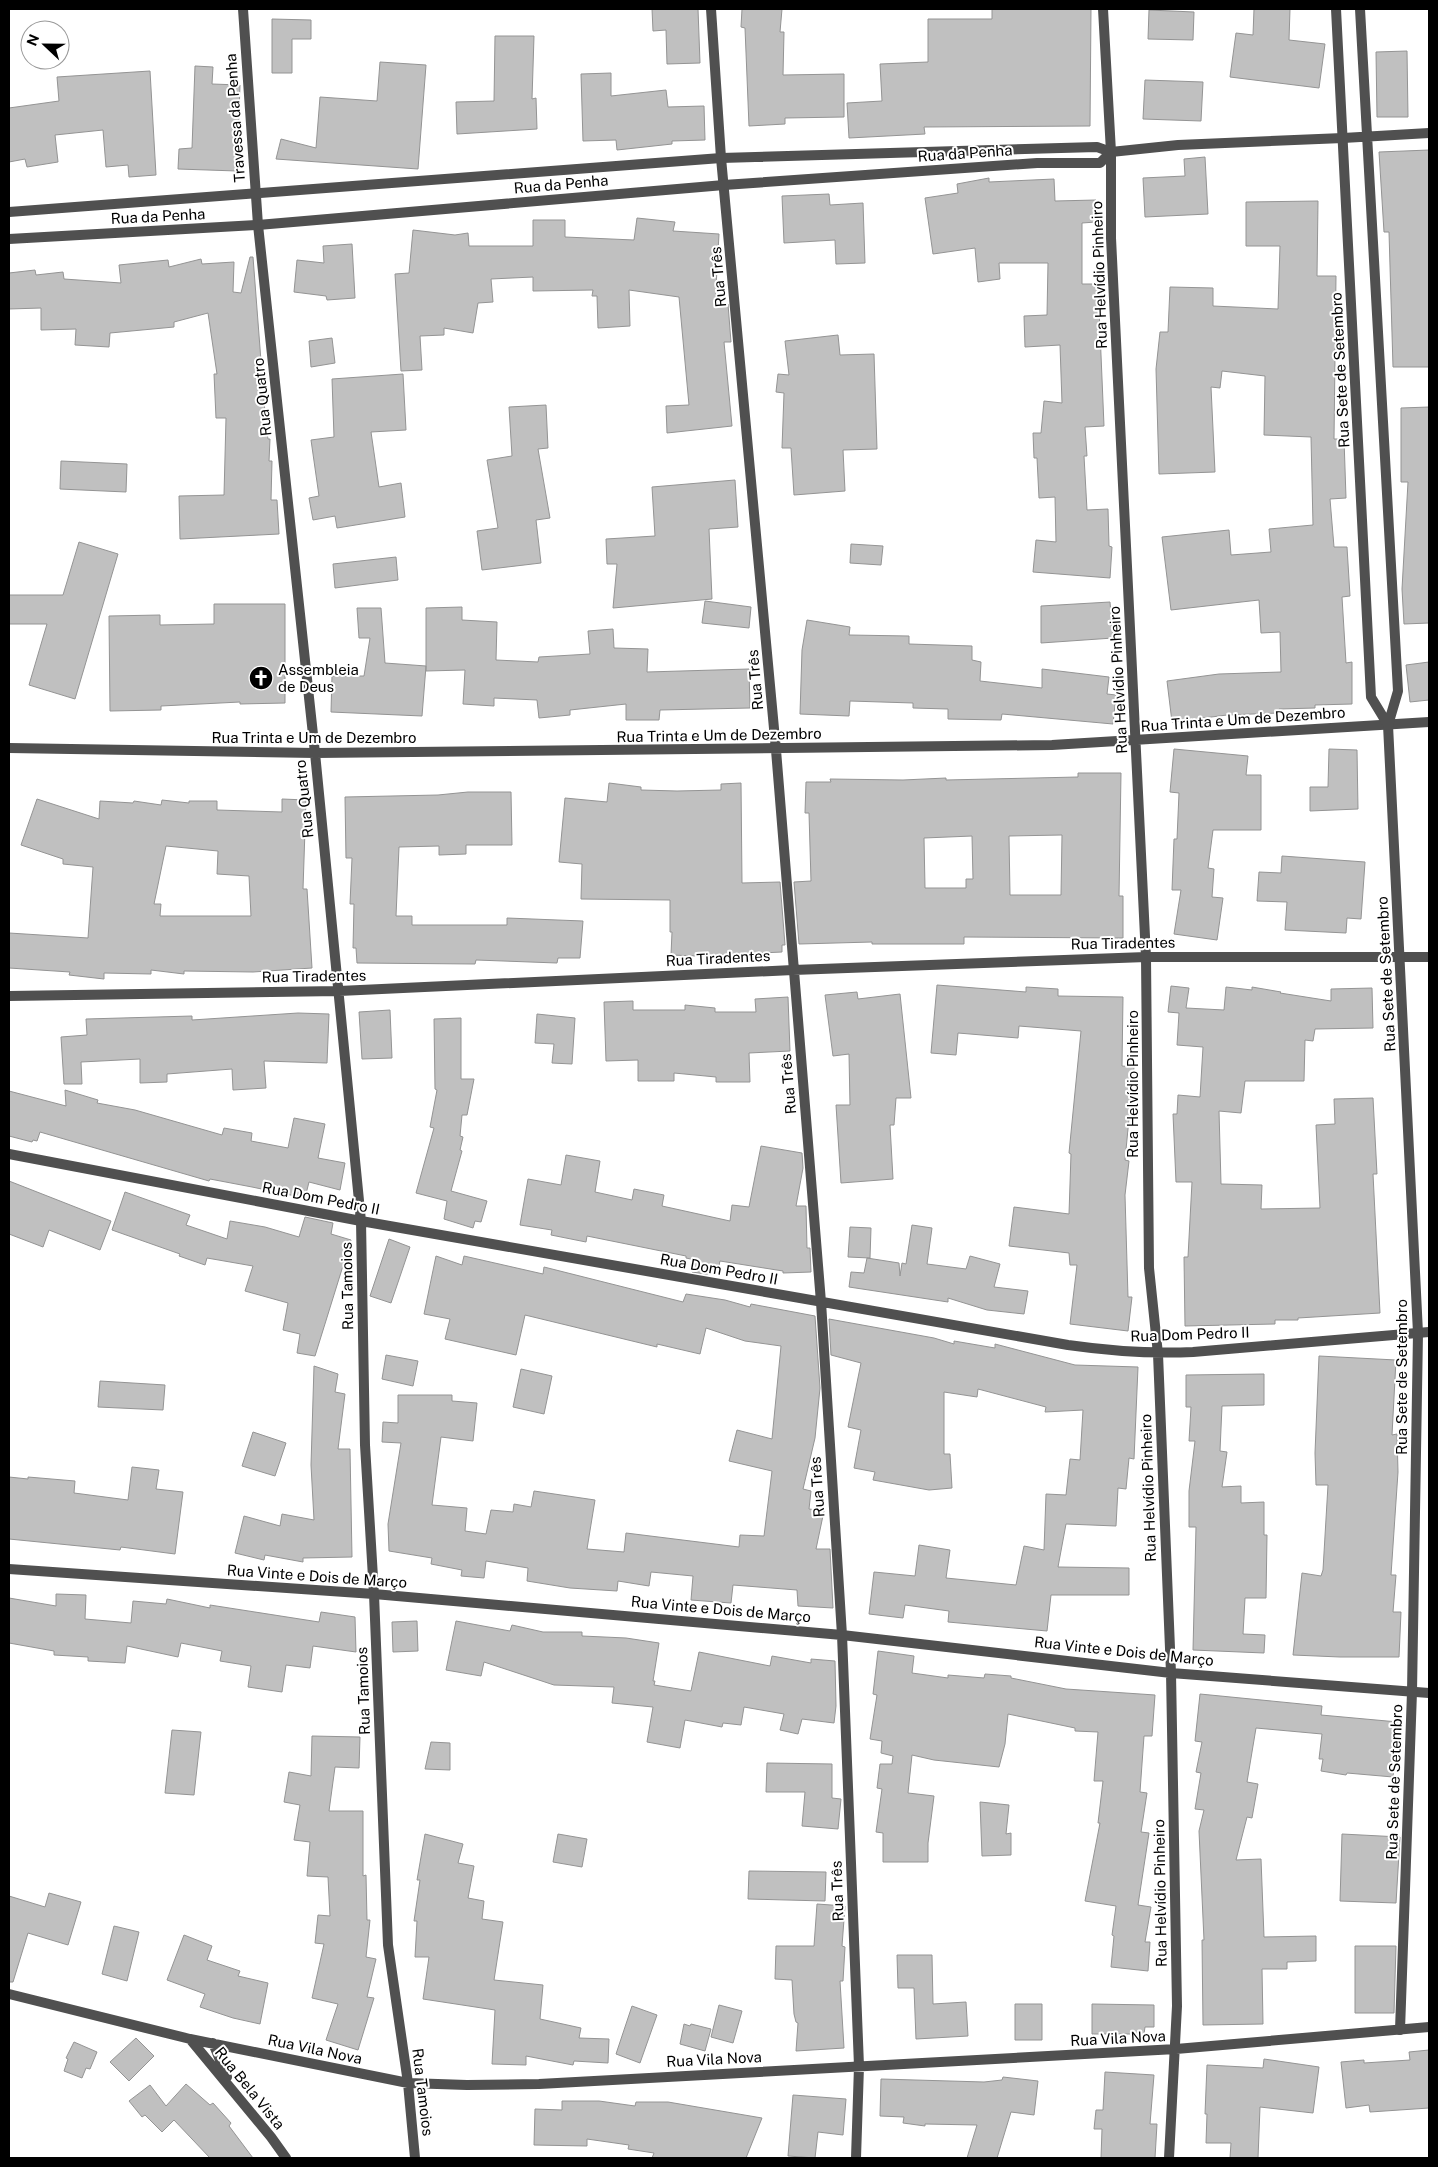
<svg xmlns="http://www.w3.org/2000/svg" width="1438" height="2167" font-family="'Public Sans',sans-serif">
  <rect width="100%" height="100%" fill="#fff"/>
  <!-- building -->
  <path fill="#c0c0c0" stroke="#949494" fill-rule="evenodd" d="M652,9H698L700,63L667,64L666,30L653,31Z
    M742,9H782L780,32H784L783,75L844,74V117L785,118V124L749,126L745,28L741,27Z
    M992,9H1091L1090,126L924,127L925,134L849,138L847,103L882,101L880,64L928,62V19H992Z
    M1254,9H1290L1289,40L1325,44L1319,88L1230,77L1236,33L1253,35Z
    M1149,10L1194,12L1193,40L1148,39Z
    M272,19L311,20V39H292V73H272Z
    M495,36H534L532,99L536,98L537,129L457,134L456,102L494,101Z
    M1407,51L1408,117H1377L1376,52Z
    M380,62L426,65L418,169L276,159L281,139L316,148L320,97L377,101Z
    M195,66L213,67L212,84L240,85L237,171L178,169L179,149L192,148Z
    M150,71L156,175L129,177L128,165L106,167L103,130L55,135L58,162L27,167L25,159L9,162V108L59,101L57,77Z
    M611,73V96L666,90L668,107L704,106L705,140L672,141V144L617,150L616,140L583,141L581,74Z
    M1145,80L1203,82L1201,121L1143,119Z
    M1429,150V367H1393L1389,232H1384L1379,152Z
    M1205,157L1208,214L1145,217L1143,178L1185,176L1184,159Z
    M989,178V182L1054,179L1055,201L1096,200V222L1082,223V284H1098L1104,426L1085,427L1087,456H1084L1087,510L1108,509L1109,546L1112,547L1110,578L1033,572L1036,540L1056,542L1055,497L1039,498L1037,458H1034L1033,433H1041L1044,401L1062,403L1060,345L1025,347L1024,316L1047,315L1048,263H999L1000,279L978,282L975,248L933,254L925,198L958,193L957,184Z
    M829,194L830,205L863,203L865,263L836,264L835,240L784,243L782,196Z
    M1318,201L1317,276H1336L1334,439H1344L1346,498L1330,499L1334,547H1347L1350,596L1342,597L1346,663L1352,662V704L1315,705V708L1279,709V713L1227,715L1172,722L1167,681L1219,674L1281,672L1280,632L1261,633L1259,600L1171,610L1162,537L1229,530L1231,555L1271,552L1269,529L1313,525L1311,437L1264,435L1265,376L1222,371L1220,388L1211,387L1215,472L1159,474L1156,369L1160,332H1168L1170,287L1213,288V306L1278,309L1280,246H1246V202Z
    M637,218L675,222L673,231L719,234L715,305L728,304L731,342H724L732,426L667,433L666,406L689,405L679,297L629,290L630,326L598,328L597,296H592L593,290L533,291V277L491,279L493,302L478,303L473,333L444,328V335L420,336L422,370L401,371L395,274L409,273L413,230L455,235L468,233L469,246H533V220H565V237L634,240Z
    M352,244L355,298L327,300L326,296L294,292L297,260L324,263L323,246Z
    M250,257H253L266,426L268,439H270L269,461H272L271,500H277L279,534L180,539L179,496L224,495L226,418H216L214,374H217L208,313L174,322V327L110,333L109,347L75,345L76,329L41,330V308L9,309V273L35,270L36,275L63,272L64,279L121,283L119,265L168,260L169,267L201,259L202,264L234,262L233,292L241,293Z
    M838,335L840,355L874,354L877,449L843,450L845,491L794,495L791,448H782L784,393L776,392L778,374L789,375L785,341Z
    M332,338L335,363L311,367L309,341Z
    M403,374L406,430L371,432L379,487L401,483L405,517L337,528L335,516L313,520L309,498L319,496L311,440L334,437L332,379Z
    M546,405L548,448L538,449L550,518L536,520L541,563L482,570L477,531L498,528L487,460L512,456L509,407Z
    M1429,407V623L1404,624L1402,589L1408,482H1401V408Z
    M61,461L127,464L126,492L60,489Z
    M735,480L738,527L709,529L712,599L613,608L617,564H607L606,539L655,536L652,487Z
    M79,542L118,554L75,699L29,685L47,624H9V595H63Z
    M851,544L883,546L881,565L850,563Z
    M396,557L398,580L335,588L333,564Z
    M705,601L751,607L749,628L702,623Z
    M1110,602L1113,638L1041,643V606Z
    M214,604H285V703L240,704V702L161,706V710L110,711L109,616L160,615V625L214,624Z
    M462,607V620L497,622L496,660L538,662L539,657L590,654L588,631L613,629L614,648L648,649L647,672L749,669L750,708L660,710L659,720H626V704L570,710V715L539,718L537,700L494,698V706L463,704L465,670L426,671V608Z
    M357,608H381L385,663L426,666L422,716L331,712L332,676H364L370,638H359Z
    M807,620L850,627L849,635L909,636V644L972,646V660L981,662L980,681L1042,688V669L1109,677L1107,694L1116,695L1113,724L1002,714L1001,720L948,719V709L913,708V703L850,701L849,716L800,714L802,650Z
    M1429,662V700L1410,702L1406,665Z
    M1174,749L1248,756L1246,775H1261V830H1213L1208,868L1214,869L1212,897L1223,898L1217,940L1174,934L1181,890H1172L1174,839H1177L1179,793L1170,792Z
    M1329,749L1357,750L1358,809L1310,811V787H1328Z
    M1078,773H1121L1119,896H1123V938L964,937V944H872V942L799,944L794,882L811,881L809,813H805L806,782H831L830,779L903,780L946,778V780L1078,777ZM1062,835L1061,895H1010L1009,836ZM972,836L973,879H966V888H925L924,838Z
    M609,783L641,787V790L677,791L721,790V784L741,783L742,883L780,882L785,945H782V952L697,956L671,955L672,932H670V900L581,899L582,864L559,862L565,798L607,802Z
    M468,792H511L512,845H466V854L439,855V846L399,847L396,916H412V925H507V918L583,921L580,958H558L557,963L476,960L475,964L357,963L356,948H353L354,904H350L352,858H346L345,797L438,795Z
    M37,799L99,819L100,801L133,803L134,801L161,805L162,800L189,803V801H217V810L282,812V799L306,800L303,889H307L312,968L253,972L184,971V974L151,970V974L104,973V979L69,975L70,972L9,968V933L88,938L93,867L63,864V859L21,845ZM166,846L218,851L217,874L249,876L251,916H160L161,904H154Z
    M1282,856L1365,862L1361,919L1347,918L1346,933L1285,930L1287,902L1257,901L1259,872L1281,873Z
    M937,985L1026,992V987L1058,989V996L1123,997L1122,1066L1134,1067L1125,1160L1129,1161L1125,1195L1128,1297H1132L1128,1331L1070,1324L1077,1265H1070L1069,1253L1009,1246L1014,1207L1069,1214L1071,1154L1069,1153L1081,1031L1019,1026L1018,1038L958,1033L956,1055L931,1053Z
    M1171,986L1189,988L1186,1008L1224,1010L1226,987L1252,990V987L1281,992L1280,993L1331,1001V989L1372,988L1373,1028L1315,1029L1313,1041L1305,1040L1304,1081H1245L1241,1113L1219,1111L1221,1184L1262,1185L1261,1209L1320,1208L1316,1125L1335,1124L1334,1099L1373,1098L1377,1174H1373L1380,1313L1298,1318V1320H1275V1324L1185,1326L1184,1257H1188L1192,1182H1176L1173,1114H1177L1178,1095L1200,1097L1203,1047L1177,1045L1179,1013L1168,1012Z
    M857,992L858,999L900,994L911,1098H896L894,1125H890L893,1179L841,1183L836,1105H850L849,1054L833,1056L825,995Z
    M788,997L790,1051L749,1053L750,1082H716V1077L674,1073V1081H638V1060L606,1061L604,1002L633,1001V1010H685V1005L715,1008V1012H756L755,999Z
    M390,1010L392,1058L362,1059L359,1012Z
    M298,1013L329,1014L327,1063L264,1061L266,1088L233,1090L232,1069L167,1074V1082L140,1083V1059L81,1062L82,1084H64L61,1037L87,1035L86,1019L192,1016V1020Z
    M537,1014L575,1018L572,1064L552,1063L554,1044L535,1043Z
    M461,1018V1079H474L467,1115H462L460,1136L463,1137L460,1150L462,1151L451,1191L487,1201L481,1222L475,1221L473,1228L444,1219L447,1201L416,1193L434,1128L430,1127L437,1090L435,1089L434,1019Z
    M65,1090L98,1100L97,1103L135,1110L222,1135L224,1128L252,1133L251,1141L288,1148L294,1118L325,1124L318,1158L345,1163L340,1190L309,1182L305,1198L252,1187L210,1179L209,1181L40,1132L37,1141L33,1140L32,1142L9,1136V1091L66,1106Z
    M761,1146L802,1153L803,1168L796,1206H806L807,1248H810L811,1272L783,1273V1271L720,1261L717,1274H706L692,1272L695,1260L686,1258V1256L587,1236L586,1242L551,1235L552,1230L520,1225L528,1179L561,1185L566,1155L600,1161L595,1192L632,1200L634,1189L664,1195L662,1206L730,1221L732,1205L749,1207Z
    M9,1181L111,1221L100,1250L49,1230L43,1247L9,1234Z
    M125,1192L190,1215L186,1225L227,1239L230,1221L265,1227L299,1237L305,1217L333,1223L331,1234L351,1240L315,1356L297,1353L300,1334L283,1330L288,1303L245,1291L253,1266L207,1258L205,1265L179,1256L180,1254L112,1230Z
    M912,1225L932,1228L927,1264L966,1269L970,1256L1000,1264L994,1287L1028,1291L1024,1314L987,1310L948,1298V1302L849,1287L851,1272L864,1273L867,1258L899,1263L900,1276L902,1263L906,1264Z
    M850,1227L871,1228L870,1258L848,1257Z
    M389,1239L410,1247L391,1303L370,1296Z
    M436,1256L462,1265L464,1256L543,1274L544,1267L683,1302L686,1294L725,1300L750,1307L751,1304L815,1316L820,1388L815,1438L803,1489L811,1491L809,1509L824,1511L816,1549H830L833,1608L798,1606L797,1590L733,1585L731,1603L691,1600L693,1576L651,1572L649,1586L618,1581L617,1591L570,1588L527,1581L528,1568L486,1561L484,1578L461,1576L462,1570L431,1564L432,1558L389,1551L388,1524L401,1443L382,1442L383,1422L398,1423V1395H452V1401L477,1403L473,1441L441,1437L432,1505L467,1508L465,1531L486,1534L491,1510L513,1512L514,1504L531,1507L534,1491L595,1500L587,1549L624,1552L626,1533L739,1547L740,1535L764,1536L772,1471L729,1461L737,1430L772,1439L781,1346L745,1341L706,1328L700,1354L657,1344V1347L525,1315L516,1355L445,1339L450,1319L424,1314Z
    M829,1319L934,1338L954,1344V1341L995,1348V1344L1075,1365L1138,1367L1134,1459L1129,1458L1126,1489L1118,1488L1116,1526L1066,1524L1058,1567L1129,1568V1595H1051L1047,1631L948,1622L949,1611L905,1605L903,1618L869,1614L874,1572L915,1576L919,1545L950,1550L946,1578L1016,1585L1024,1546L1044,1550L1046,1494L1066,1495L1070,1459L1080,1460L1083,1410L1045,1412L1046,1407L978,1389L977,1397L944,1392V1454H950L952,1488L929,1490L873,1480L875,1472L854,1468L861,1430L848,1427L861,1363L831,1355Z
    M386,1355L418,1361L413,1386L382,1379Z
    M1319,1356L1396,1360L1392,1435L1397,1434L1398,1472L1391,1575H1396L1393,1612H1401L1399,1657H1340L1293,1655L1302,1573L1321,1576L1323,1570L1328,1485H1316L1315,1453Z
    M314,1366L338,1374L335,1392L345,1394L338,1449H350L352,1557L303,1558V1562L265,1555L264,1560L235,1553L244,1516L280,1526L282,1514L314,1520L311,1465Z
    M521,1369L552,1376L544,1414L513,1407Z
    M1264,1374V1405L1222,1406L1220,1451L1227,1452L1222,1487L1241,1486V1503L1264,1502V1535H1267L1266,1598H1245L1243,1634L1265,1635L1264,1653L1193,1650L1196,1527H1189V1491L1195,1441H1189L1191,1407H1186V1375Z
    M100,1381L165,1385L163,1410L98,1407Z
    M253,1432L286,1443L275,1476L242,1466Z
    M132,1467L159,1470L156,1489L183,1492L175,1554L121,1547L120,1550L9,1539V1477L28,1479V1477L75,1481L74,1493L128,1500Z
    M56,1594L86,1595L85,1619L131,1623L133,1601L166,1604L167,1599L210,1608V1605L319,1622L321,1612L355,1617L356,1652L313,1646L310,1668L286,1665L282,1692L248,1687L251,1666L220,1661L222,1651L181,1643L178,1657L127,1646L125,1663L88,1661V1657L54,1655V1651L9,1643V1598L56,1606Z
    M417,1621L418,1651L393,1652L392,1622Z
    M456,1621L510,1631L512,1625L543,1632H582V1636L626,1638L659,1643L653,1681H655L654,1685L691,1691L699,1652L770,1666L772,1656L811,1663V1659L835,1661L836,1706L834,1723L802,1719L798,1734L780,1730L784,1714L744,1707L741,1725L723,1723L722,1727L685,1720L680,1748L647,1742L653,1707L612,1703L614,1687L554,1685L484,1662L481,1676L446,1670Z
    M878,1651L914,1656L912,1673L948,1678V1675L984,1678L985,1674L1011,1676V1678L1066,1689L1155,1695L1152,1736H1144L1140,1792L1147,1793L1141,1832L1149,1833L1138,1905L1151,1907L1145,1942H1150L1148,1971L1111,1967L1114,1936L1112,1935L1116,1906L1085,1901L1100,1823H1098L1103,1781H1094L1098,1732L1075,1731V1728L1008,1714L1005,1744L999,1767L934,1760L912,1755L908,1793L934,1796L928,1843V1862H883V1833L876,1832L882,1789L877,1788L880,1764H892L893,1756L881,1753L882,1741L870,1739L877,1695L873,1694Z
    M1200,1694L1322,1706L1321,1715L1398,1722L1393,1777L1347,1773L1346,1775L1321,1771L1323,1759H1319L1322,1734L1256,1728L1247,1782L1258,1784L1252,1818L1247,1817L1236,1860L1261,1859L1264,1937L1316,1936V1961L1287,1962V1969H1262L1263,2024L1203,2025L1202,1940H1204L1199,1831L1204,1810L1195,1809L1201,1773L1196,1772L1202,1742L1195,1741Z
    M172,1730L201,1732L194,1795L165,1793Z
    M312,1736L360,1737L359,1768L335,1767L329,1811H363V1876L366,1875L367,1920H370L366,1957L376,1959L367,1997L374,1998L358,2050L326,2040L338,2004L312,1998L324,1944L315,1943L318,1915L330,1916L328,1877L307,1876L310,1842L294,1840L300,1805L284,1802L289,1772L311,1776Z
    M431,1742L450,1743V1770L425,1769Z
    M767,1763L832,1764V1798L841,1799L838,1829L802,1826L805,1792H766Z
    M980,1802L1009,1805L1006,1834L1011,1833V1855L982,1856Z
    M425,1834L463,1844L458,1863L474,1866L468,1898L484,1901L482,1919L503,1922L494,1980L543,1985L540,2019L581,2028L579,2038L609,2039L608,2063L574,2061L573,2065L526,2056V2065L492,2064L495,2010L423,1999L429,1957H415L417,1921H414L420,1880H417Z
    M558,1834L587,1839L582,1867L553,1862Z
    M1342,1834L1400,1837L1396,1903L1340,1901Z
    M749,1871L826,1872L825,1901L748,1899Z
    M49,1893L81,1902L68,1945L28,1933L13,1982H9V1896L45,1907Z
    M817,1904L845,1906L842,1946L845,1947L843,1981H840L844,2048L796,2051L798,2023L796,2022L794,2014L792,1980L775,1979L776,1946H814Z
    M114,1926L139,1932L127,1981L102,1974Z
    M184,1935L212,1946L207,1960L240,1971L238,1976L268,1983L260,2024L233,2018L200,2007L205,1994L167,1980Z
    M1355,1946H1396L1394,2013H1355Z
    M897,1955H932L933,2004L966,2002L968,2036L916,2039L914,1988H898Z
    M1015,2004H1042V2040H1015Z
    M1092,2004L1154,2005V2027H1145L1144,2034H1092Z
    M719,2005L742,2011L733,2043L711,2037Z
    M632,2006L657,2015L640,2063L616,2054Z
    M684,2024L690,2026L691,2024L711,2029L705,2051L680,2044Z
    M136,2038L154,2056L129,2081L110,2062Z
    M74,2042L97,2052L90,2069L86,2068L82,2078L64,2071L68,2059L66,2058Z
    M1429,2050V2108L1370,2112L1369,2105L1346,2108L1341,2062L1364,2060V2063L1410,2060L1409,2052Z
    M1264,2059L1319,2067L1313,2113L1260,2107L1258,2158H1230L1231,2143H1206L1207,2114H1205L1207,2065L1263,2068Z
    M1105,2072L1154,2075L1150,2124H1157L1155,2158H1101L1102,2129H1094L1096,2110H1103Z
    M1003,2077L1038,2081L1034,2115L1011,2112L997,2158H967L977,2125L925,2124V2126L903,2123L904,2117L880,2116L881,2079L984,2082L1002,2080Z
    M186,2084L210,2105L213,2103L231,2123L229,2126L253,2158H210L174,2120L162,2132L145,2115L142,2117L129,2101L150,2085L166,2106Z
    M793,2095L846,2099L843,2135L818,2132L815,2158L788,2156Z
    M562,2101H599L635,2106L636,2102H668L762,2118L746,2158H652L654,2153L628,2149L629,2145L587,2139V2146L534,2145L535,2109L562,2110Z"/>
  <g fill="none" stroke-linecap="round" stroke-linejoin="round">
    <!-- minor -->
    <path stroke="#505050" stroke-width="10" d="M243,9L258,225L315,753L361,1221L365,1445L374,1594L388,1945L408,2083L415,2158
      M711,9L721,158L776,750L821,1302L842,1635L859,2066L856,2158
      M1103,9L1111,152V238L1146,957L1149,1268L1158,1354L1171,1673L1177,2006L1169,2158
      M9,748L315,753L1052,745L1429,722
      M9,996L339,991L793,970L1146,957H1429
      M9,1154L361,1221L1068,1345C1110,1351 1151,1354 1193,1352L1429,1332
      M9,1569L374,1594L842,1635L1171,1673L1429,1693
      M9,1994L190,2039L408,2083L467,2085L539,2084L1176,2049L1429,2027
      M190,2039L271,2137L286,2158
      M213,2043L227,2077"/>
    <!-- tertiary -->
    <path stroke="#505050" stroke-width="10" d="M1336,9L1371,697L1388,725
      M1360,9L1398,691L1388,725L1418,1333L1412,1692L1400,2030
      M9,212L721,158L1097,147L1111,152L1178,145L1343,138L1429,133
      M9,239L258,225L724,185L1037,163H1100L1111,152"/>
  </g>
  <!-- icons -->
  <defs>
    <g id="church-disc" transform="scale(1.25)"><circle r="9.5" fill="#000" stroke="#fff"/><path d="M-1.2-6h2.4v3.5h3.3v2.4h-3.3V6h-2.4V-.1h-3.3v-2.4h3.3Z" fill="#fff"/></g>
  </defs>
  <g fill-rule="evenodd">
    <use href="#church-disc" x="261" y="678"/>
  </g>
  <g text-anchor="middle" dominant-baseline="central" stroke-width="4" stroke-linejoin="round" paint-order="stroke">
    <!-- street labels -->
    <g font-size="15" fill="#000" stroke="#fff">
      <text transform="translate(235 118) rotate(-94)">Travessa da Penha</text>
      <text transform="translate(965 153) rotate(-4)">Rua da Penha</text>
      <text transform="translate(561 184) rotate(-5)">Rua da Penha</text>
      <text transform="translate(158 216) rotate(-3)">Rua da Penha</text>
      <text transform="translate(1099 275) rotate(-92)">Rua Helvídio Pinheiro</text>
      <text transform="translate(718 277) rotate(-95)">Rua Três</text>
      <text transform="translate(1340 370) rotate(-93)">Rua Sete de Setembro</text>
      <text transform="translate(262 397) rotate(-96)">Rua Quatro</text>
      <text transform="translate(755 680) rotate(-95)">Rua Três</text>
      <text transform="translate(1118 680) rotate(-93)">Rua Helvídio Pinheiro</text>
      <text transform="translate(1243 719) rotate(-4)">Rua Trinta e Um de Dezembro</text>
      <text transform="translate(719 735) rotate(-1)">Rua Trinta e Um de Dezembro</text>
      <text x="314" y="737">Rua Trinta e Um de Dezembro</text>
      <text transform="translate(304 799) rotate(-96)">Rua Quatro</text>
      <text transform="translate(1123 943) rotate(-1)">Rua Tiradentes</text>
      <text transform="translate(718 958) rotate(-3)">Rua Tiradentes</text>
      <text transform="translate(1386 974) rotate(-93)">Rua Sete de Setembro</text>
      <text transform="translate(314 976) rotate(-1)">Rua Tiradentes</text>
      <text transform="translate(788 1084) rotate(-95)">Rua Três</text>
      <text transform="translate(1132 1084) rotate(-90)">Rua Helvídio Pinheiro</text>
      <text transform="translate(321 1198) rotate(11)">Rua Dom Pedro II</text>
      <text transform="translate(719 1269) rotate(10)">Rua Dom Pedro II</text>
      <text transform="translate(347 1286) rotate(-91)">Rua Tamoios</text>
      <text transform="translate(1190 1334) rotate(-2)">Rua Dom Pedro II</text>
      <text transform="translate(1401 1377) rotate(-90)">Rua Sete de Setembro</text>
      <text transform="translate(817 1487) rotate(-94)">Rua Três</text>
      <text transform="translate(1148 1488) rotate(-92)">Rua Helvídio Pinheiro</text>
      <text transform="translate(317 1576) rotate(4)">Rua Vinte e Dois de Março</text>
      <text transform="translate(721 1609) rotate(5)">Rua Vinte e Dois de Março</text>
      <text transform="translate(1124 1651) rotate(6)">Rua Vinte e Dois de Março</text>
      <text transform="translate(363 1691) rotate(-92)">Rua Tamoios</text>
      <text transform="translate(1394 1782) rotate(-88)">Rua Sete de Setembro</text>
      <text transform="translate(837 1891) rotate(-92)">Rua Três</text>
      <text transform="translate(1160 1893) rotate(-91)">Rua Helvídio Pinheiro</text>
      <text transform="translate(1118 2038) rotate(-3)">Rua Vila Nova</text>
      <text transform="translate(315 2049) rotate(12)">Rua Vila Nova</text>
      <text transform="translate(714 2059) rotate(-3)">Rua Vila Nova</text>
      <text transform="translate(250 2088) rotate(51)">Rua Bela Vista</text>
      <text transform="translate(423 2092) rotate(83)">Rua Tamoios</text>
    </g>
    <!-- poi labels -->
    <g font-size="15" fill="#000" stroke="#fff" text-anchor="start">
      <text x="278" y="669">Assembleia<tspan x="278" dy="17">de Deus</tspan></text>
    </g>
  </g>
  <!-- border -->
  <rect width="1438" height="2167" fill="none" stroke="#000000" stroke-width="20"/>
  <!-- north arrow -->
  <g transform="translate(45 45) rotate(292)"><circle r="24" fill="#ffffff" stroke="#999999"/>
  <path d="M0-4L9 19L0 12L-9 19Z" fill="#000000"/>
  <text y="-8" font-size="14" font-weight="bold" text-anchor="middle" fill="#000000">N</text>
  </g>
</svg>
